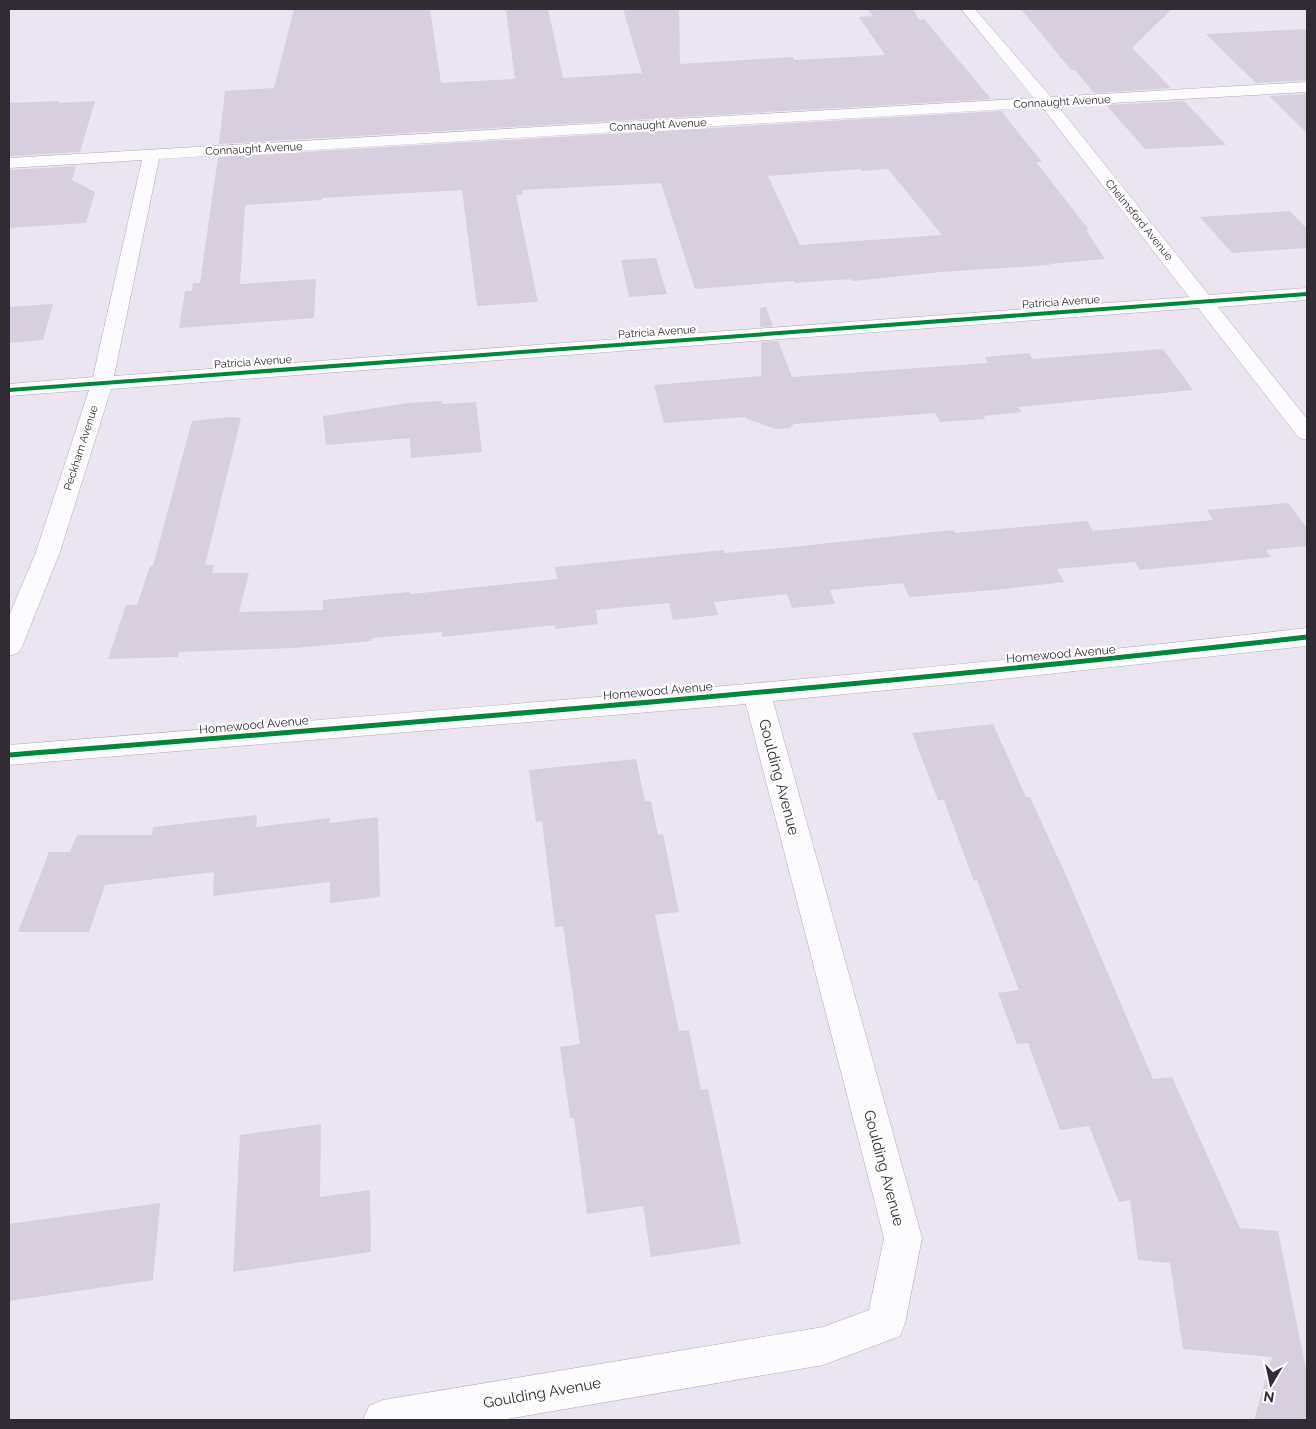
<svg xmlns="http://www.w3.org/2000/svg" width="1316" height="1429" font-family="Raleway,sans-serif">
  <rect width="100%" height="100%" fill="#ebe5f1"/>
  <!-- building -->
  <path fill="#d7cede" fill-rule="evenodd" d="M294,9H430L441,83L515,79L506,9H548L563,78L642,73L623,9H679L680,64L793,57L794,60L885,55L859,17L873,16L867,9H913L919,20L924,19L991,99L219,144L225,91L274,88Z
    M1021,9H1172L1132,48L1171,88L1094,93L1075,70H1071Z
    M1307,29V80L1256,83L1206,34Z
    M1307,94V133L1269,96Z
    M59,101L58,103L95,101L80,152L9,156V103Z
    M1184,101L1226,145L1145,149L1106,105Z
    M1001,111L1042,162H1036L1089,230H1086L1105,259L1049,264L1050,265L940,272L853,281L849,279L795,283L794,281L695,289L661,183L522,190L523,195H516L538,302L477,306L462,190L322,198V200L245,205L240,284L316,279L314,318L179,328L185,291H192L193,283H200L218,157ZM861,169L862,171L888,169L942,235L800,245L768,176Z
    M76,166L72,180L95,192L86,223L9,228V170Z
    M1290,211L1307,229V248L1232,253L1200,217Z
    M656,258L667,294L629,297L621,260Z
    M53,304L43,340L9,343V307Z
    M766,307L773,326L760,327V308Z
    M778,341L792,377L988,363L985,357L1029,353L1032,359L1163,349L1193,390L1018,407L1022,412L984,416L985,419L940,422L935,413L794,424L789,428L776,429L747,419L746,417L664,423L654,385L761,376V342Z
    M442,401V404L476,402L482,452L411,458L410,438L326,445L323,416L409,403Z
    M230,417L241,418L205,565H214L212,573H249L239,612L323,610V600L410,592L411,594L557,579L555,567L724,550V553L782,548L953,530L955,533L1087,521L1093,531L1213,520L1207,510L1288,503L1307,528V546L1266,550L1271,557L1140,570L1135,562L1057,569L1064,582L1005,589L909,597L903,583L830,590L835,604L792,608L787,594L714,602L718,615L673,620L669,603L596,610L598,624L555,629V625L442,637V632L372,638V641L295,648L179,652L178,657L108,659L126,605H137L150,566H153L192,421Z
    M993,724L1026,797H1030L1068,880L1153,1079L1172,1077L1240,1228L1278,1231L1307,1374V1420H1254L1272,1357L1183,1349L1170,1263L1138,1260L1130,1200L1119,1202L1089,1126L1060,1130L1028,1043L1017,1044L998,993L1019,990L977,880L974,881L944,800H938L912,733Z
    M636,759L645,801H651L658,835L663,834L679,912L655,915L679,1031L689,1030L701,1090L708,1089L741,1244L651,1257L643,1206L587,1214L574,1118H570L560,1047L580,1044L563,926L555,927L542,821L536,822L529,770Z
    M257,815L256,827L330,818L329,823L378,817L380,897L330,903V882L213,896L214,872L105,885L89,932H18L49,852H70L77,835H152L153,827Z
    M321,1124L320,1197L370,1190L371,1252L233,1272L240,1135Z
    M160,1203L153,1280L9,1301V1224Z"/>
  <g fill="none" stroke-linecap="round" stroke-linejoin="round">
    <!-- minor casing -->
    <g stroke="#b0abb4" stroke-width="1">
      <path id="minor" d="M961,9H975L1051,97L1307,82V92L1058,106L1209,295L1307,288V300L1218,307L1307,419V440L1299,438L1198,308L111,389L60,552L22,647L18,653L9,656V616L36,552L89,390L9,396V384L93,377L142,160L9,168V158L1034,98ZM1042,107L1189,297L114,376L159,159Z
        M1307,628V646L983,681L773,701L922,1238L905,1323L900,1336L823,1365L501,1420H363L369,1406L383,1400L823,1327L869,1310L884,1238L746,704L9,765V745C442,710 875,677 1307,628Z"/>
    </g>
    <!-- minor -->
    <use href="#minor" fill="#fcfbfd" fill-rule="evenodd"/>
    <!-- cycleway-far1 casing -->
    <g stroke="#fff" stroke-width="6">
      <path id="cycleway-far1" d="M9,390L1307,294"/>
    </g>
    <!-- cycleway casing -->
    <g stroke="#fff" stroke-width="8">
      <path id="cycleway" d="M9,755C442,720 875,686 1307,637"/>
    </g>
    <!-- cycleway-far1 -->
    <use href="#cycleway-far1" stroke="#00873e" stroke-width="4"/>
    <!-- cycleway -->
    <use href="#cycleway" stroke="#00873e" stroke-width="5"/>
  </g>
  <g text-anchor="middle" dominant-baseline="central" stroke-width="4.5" stroke-linejoin="round" paint-order="stroke">
    <!-- far-street labels -->
    <g font-size="11" fill="#312c34" stroke="#fff">
      <text transform="translate(1062 102) rotate(-3)">Connaught Avenue</text>
      <text transform="translate(658 125) rotate(-3)">Connaught Avenue</text>
      <text transform="translate(254 149) rotate(-3)">Connaught Avenue</text>
      <text transform="translate(1139 220) rotate(51)">Chelmsford Avenue</text>
      <text transform="translate(1061 302) rotate(-4)">Patricia Avenue</text>
      <text transform="translate(657 332) rotate(-4)">Patricia Avenue</text>
      <text transform="translate(253 362) rotate(-4)">Patricia Avenue</text>
      <text transform="translate(81 448) rotate(-72)">Peckham Avenue</text>
    </g>
    <!-- street labels -->
    <g font-size="12" fill="#312c34" stroke="#fff">
      <text transform="translate(1061 654) rotate(-5)">Homewood Avenue</text>
      <text transform="translate(658 691) rotate(-5)">Homewood Avenue</text>
      <text transform="translate(254 725) rotate(-5)">Homewood Avenue</text>
    </g>
    <!-- near-street labels -->
    <g font-size="15" fill="#312c34" stroke="#fff">
      <text transform="translate(779 777) rotate(75)">Goulding Avenue</text>
      <text transform="translate(884 1168) rotate(75)">Goulding Avenue</text>
      <text transform="translate(542 1393) rotate(-10)">Goulding Avenue</text>
    </g>
  </g>
  <!-- border -->
  <rect width="1316" height="1429" fill="none" stroke="#312c34" stroke-width="20"/>
  <!-- north arrow -->
  <g transform="translate(1271 1384) rotate(189)" stroke="#ffffff" stroke-width="4" paint-order="stroke">
  <path d="M0-4L9 19L0 12L-9 19Z" fill="#312c34"/>
  <text y="-8" font-size="14" font-weight="bold" text-anchor="middle" fill="#312c34">N</text>
  </g>
</svg>
